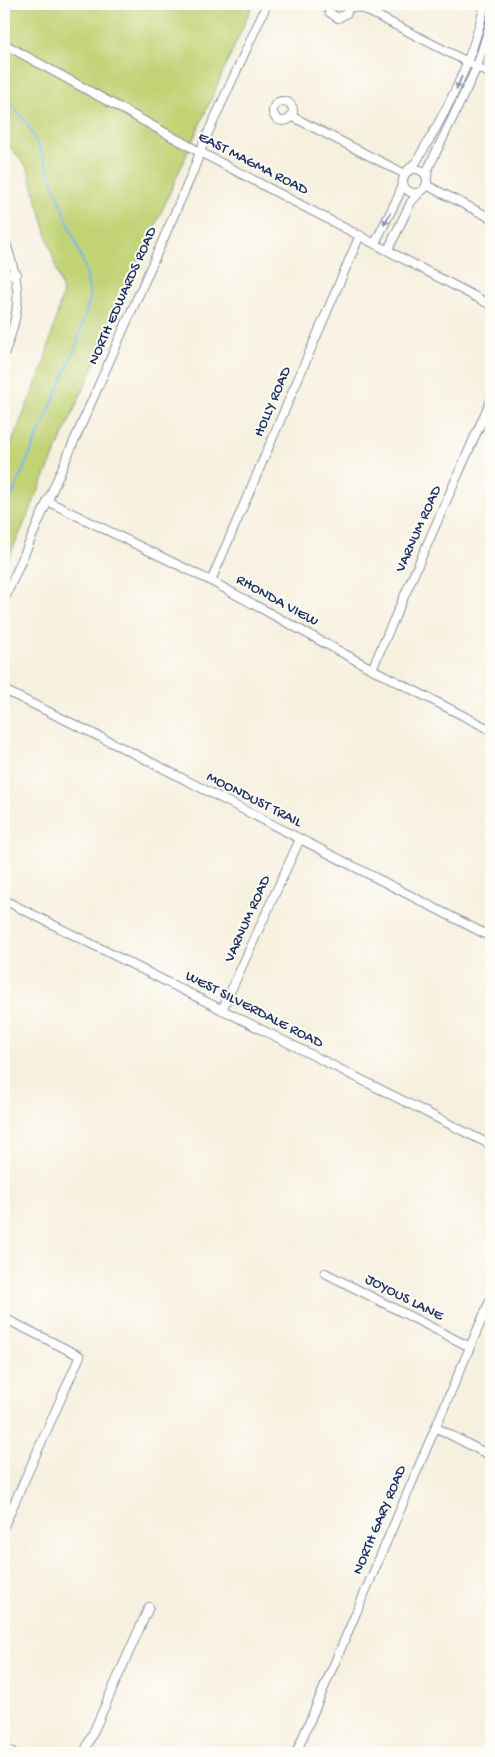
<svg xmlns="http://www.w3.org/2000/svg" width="495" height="1757" font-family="'Gochi Hand',sans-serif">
  <rect width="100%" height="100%" fill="#fdfcf7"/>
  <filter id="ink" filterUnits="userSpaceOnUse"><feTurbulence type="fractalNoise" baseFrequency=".02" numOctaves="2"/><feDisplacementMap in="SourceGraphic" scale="10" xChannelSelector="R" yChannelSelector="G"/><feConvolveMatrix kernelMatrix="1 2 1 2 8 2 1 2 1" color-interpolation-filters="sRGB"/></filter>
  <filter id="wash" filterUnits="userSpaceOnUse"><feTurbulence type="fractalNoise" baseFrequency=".0096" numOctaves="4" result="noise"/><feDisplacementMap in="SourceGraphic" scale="20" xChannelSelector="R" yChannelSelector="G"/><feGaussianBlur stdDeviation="1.12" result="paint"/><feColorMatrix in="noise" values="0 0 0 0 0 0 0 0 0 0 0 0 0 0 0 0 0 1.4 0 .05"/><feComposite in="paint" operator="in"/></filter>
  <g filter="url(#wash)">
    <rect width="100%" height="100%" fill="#f6f0de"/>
    <!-- green -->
    <path fill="#c2d376" stroke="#6e816a" d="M4,4H253L4,569V461L43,367L63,292L28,169L4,139Z"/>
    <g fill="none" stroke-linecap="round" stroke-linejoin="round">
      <!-- stream -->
      <path stroke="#75b4e8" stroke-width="2" d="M4,95L26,122L41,151L86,270L90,299L75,350L4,514"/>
    </g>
  </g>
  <g filter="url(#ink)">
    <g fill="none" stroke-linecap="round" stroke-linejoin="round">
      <!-- minor casing -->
      <g stroke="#88909e" stroke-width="10">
        <path id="minor" d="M329,4V12L338,18L347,13L348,4
          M349,7L362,8L491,74
          M4,44L200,152L491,305
          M273 111a10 10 0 1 1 20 0a10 10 0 1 1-20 0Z
          M291,116L405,174
          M403 181a12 12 0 1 1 24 0a12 12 0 1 1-24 0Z
          M407,171L416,162C448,109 471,65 485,4
          M427,177L428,169L477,67L491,21
          M426,185L491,218
          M4,238C21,286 23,306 4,354
          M375,243L399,195L402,183
          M388,250L411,202L419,193
          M4,275L17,274
          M47,501L211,581L372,669L491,730
          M211,581L360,235
          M4,600L192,174L203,144L267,4
          M372,669L491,400
          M4,690L139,756L491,937
          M4,900L491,1145
          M222,1010L300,839
          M325,1273L470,1347
          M4,1318L80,1356L4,1526
          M435,1427L491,1456
          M4,1748L14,1753
          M84,1753L149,1607
          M296,1753L491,1298"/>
      </g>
      <!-- minor -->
      <use href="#minor" stroke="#fff" stroke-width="8"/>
    </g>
    <!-- one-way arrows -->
    <defs><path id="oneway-solid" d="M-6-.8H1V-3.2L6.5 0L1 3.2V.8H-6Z" transform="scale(1.25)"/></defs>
    <g fill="#8d97ae">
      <use href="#oneway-solid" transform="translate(459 83) rotate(112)"/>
      <use href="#oneway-solid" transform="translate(387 219) rotate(118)"/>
    </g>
  </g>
  <g text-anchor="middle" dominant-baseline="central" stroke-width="4" stroke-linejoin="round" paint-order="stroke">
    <!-- street labels -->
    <g font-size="15" fill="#1b2f5e" stroke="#fdfcf7">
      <text transform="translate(253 164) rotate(27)">EAST MAGMA ROAD</text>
      <text transform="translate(123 296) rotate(-66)">NORTH EDWARDS ROAD</text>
      <text transform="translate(273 402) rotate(-67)">HOLLY ROAD</text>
      <text transform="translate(419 529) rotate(-66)">VARNUM ROAD</text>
      <text transform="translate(277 601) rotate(29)">RHONDA VIEW</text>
      <text transform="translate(254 800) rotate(27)">MOONDUST TRAIL</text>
      <text transform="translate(248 919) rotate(-66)">VARNUM ROAD</text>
      <text transform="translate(254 1010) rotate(27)">WEST SILVERDALE ROAD</text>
      <text transform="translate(404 1298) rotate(27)">JOYOUS LANE</text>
      <text transform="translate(380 1520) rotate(-67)">NORTH GARY ROAD</text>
    </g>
  </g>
  <!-- margin -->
  <rect width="495" height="1757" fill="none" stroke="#fdfcf7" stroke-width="20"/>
</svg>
